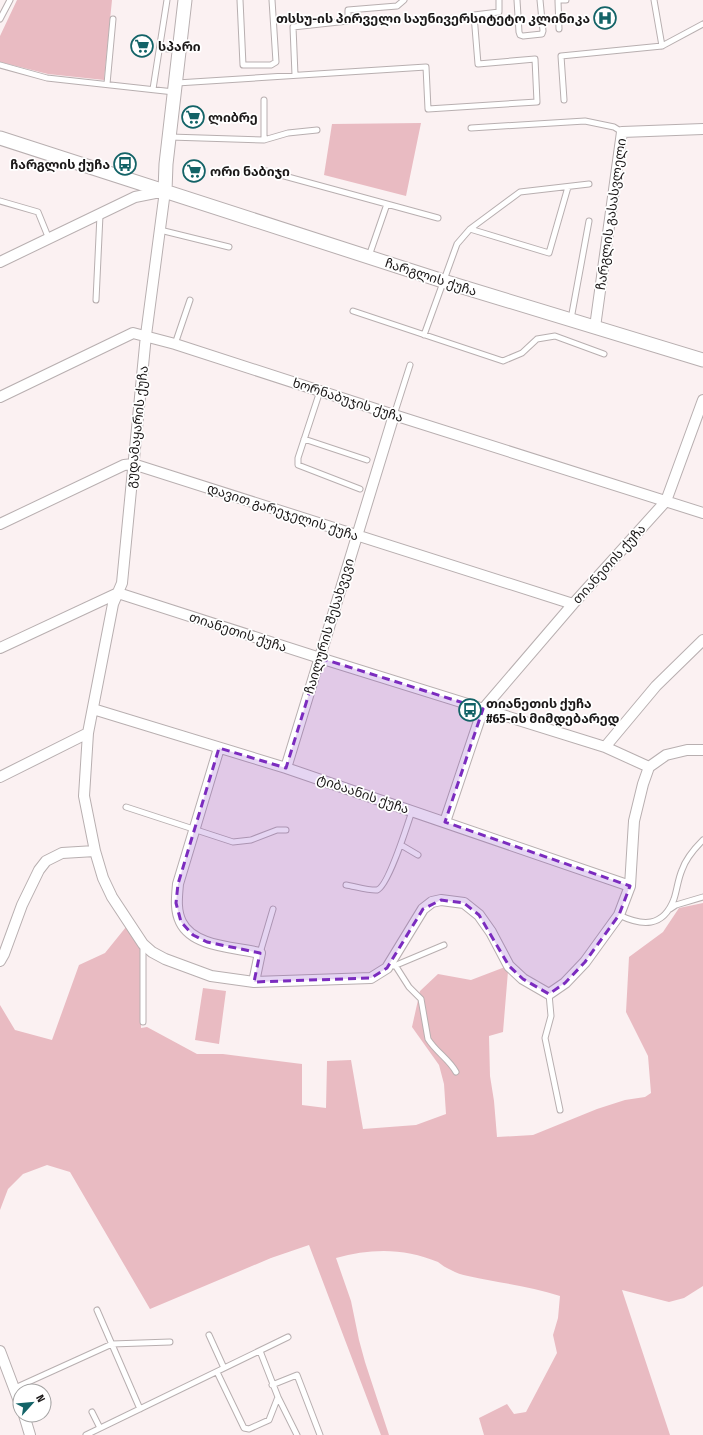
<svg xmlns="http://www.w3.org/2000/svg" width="703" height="1435" font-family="'Fira Sans Condensed','Noto Sans Georgian',sans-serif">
  <rect width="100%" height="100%" fill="#fbf1f2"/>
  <!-- green -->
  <path fill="#e9bbc2" d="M17,0H112L104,80L48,74L0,62V36Z
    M421,123L406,196L324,175L332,124Z
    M703,903V1286L684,1298L669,1302L622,1290L670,1435H484L479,1418L507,1404L514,1414L526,1412L557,1353L553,1335L558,1318L560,1296C530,1286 499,1283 468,1276C462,1275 456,1273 451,1270C446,1268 442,1265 438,1262C405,1248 371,1248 336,1258L351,1301L359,1340L365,1362L389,1435H381L309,1245L271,1258L150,1309L70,1172L47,1165L23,1174L8,1189L0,1210V1005L15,1030L52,1040L79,965L105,953L126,927L140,945L141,1028L147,1027L197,1054H223L302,1064V1105L326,1108L327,1061L351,1060L363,1129L416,1125L446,1114L444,1084L439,1065L412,1027L420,991L438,974L471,980L505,967L508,971L503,1032L489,1036L490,1076L494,1101L497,1137L533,1135L597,1109L625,1100L645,1097L651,1093L648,1056L626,1012L629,957L663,932L679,908Z
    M203,988L226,991L219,1044L195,1040Z"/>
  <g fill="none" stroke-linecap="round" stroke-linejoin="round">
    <!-- service casing -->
    <g stroke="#b8afb0" stroke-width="7">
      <path id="service" d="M240,0L243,65H271L276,62L272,0
        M517,0L519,32L520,35L523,36L542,34L543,31L540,0
        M558,0H566
        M558,1L559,29
        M0,19L10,0
        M662,46L703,24
        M160,48L178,50
        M0,65L47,78L174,92
        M295,75L293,27L348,21V10L397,6L404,0
        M177,83L426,67L428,109L537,102L535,59L478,64L474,15L499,12V0
        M107,84L113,19
        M153,89L167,0
        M564,100L561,56L662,46L654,0
        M471,128L585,121L614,127L622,132
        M170,137L264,140V100
        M264,140L288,133L317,130
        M266,171L438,218
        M0,201L38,212L49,239
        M470,229L549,253L568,187
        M160,230L229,247
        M369,256L387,204
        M96,300L100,215
        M353,311L503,361L522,353L537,339L555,336L604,354
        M571,319L589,221
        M424,335L457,244L470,229L520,192L589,184
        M175,344L190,300
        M320,391L298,458V465L360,489
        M394,415L410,365
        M304,439L367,460
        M126,807L233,842L251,840L277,830H286
        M401,845L418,855
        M346,885C353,886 371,891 377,890C388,887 408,823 412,811
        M670,909L676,905L703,897
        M619,915C642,926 663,928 674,899C677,890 678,879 682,870C686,858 695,848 703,840
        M260,953L273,909
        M395,965L409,987L421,999L428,1039C436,1052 449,1059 456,1072
        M394,966L444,945
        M549,994L551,1016L545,1038L560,1110
        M143,1022V945
        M97,1310L140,1409
        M209,1335L224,1368
        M217,1372L244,1428L249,1429L269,1420L278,1397L260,1351
        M272,1385L297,1375L320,1435
        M15,1388L112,1344L170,1342
        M278,1397L297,1435
        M92,1412L100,1428
        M86,1435L288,1337"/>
    </g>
    <!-- minor casing -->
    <g stroke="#b8afb0" stroke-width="12">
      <path id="minor" d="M0,262L135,197L165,191L146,335L122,583L113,604L88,733L84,796L95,851L103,878L112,897L143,944L152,952L165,959L211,976L254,982L371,978L387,968L423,909L432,902L441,900L464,903L479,915L491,932L509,966L523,979L549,994L565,983L585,962L619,915L630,886L634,821L643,784L649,767L666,755L687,750H703
        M595,327L622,132L703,129
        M0,397L133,333L175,344L394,415L703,513
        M0,524L124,465L133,464L573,604
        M0,648L118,593L320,658L605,747L649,767
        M93,709L286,768L630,886
        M605,747L656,686L703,640
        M219,748L178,884C177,896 175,910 181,922C193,947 235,947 260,953L254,982
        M286,768L394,415
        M0,777L88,733
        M445,822L483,709L573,604L666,501L703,400
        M0,961L4,954L22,905L39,870L46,861L62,853L95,851
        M0,1351L20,1404
        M24,1415L30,1435"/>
    </g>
    <!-- tertiary casing -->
    <g stroke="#b8afb0" stroke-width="15">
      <path id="tertiary" d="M0,138L443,281L703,360
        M165,191L166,164L185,0"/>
    </g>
    <!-- service -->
    <use href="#service" stroke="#fff" stroke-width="5"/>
    <!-- minor -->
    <use href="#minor" stroke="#fff" stroke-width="10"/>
    <!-- tertiary -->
    <use href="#tertiary" stroke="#fff" stroke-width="13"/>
  </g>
  <!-- marked area -->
  <path fill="#7b2cbf" fill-opacity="0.2" stroke="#7b2cbf" stroke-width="3" stroke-dasharray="8 5" stroke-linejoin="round" d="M320,658L483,709L445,822L630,886L619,915L585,962L565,983L549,994L523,979L509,966L479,915L464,903L441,900L423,909L387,968L371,978L254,982L260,953L207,942L193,935L181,922L176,903L178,884L219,748L286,768Z"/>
  <!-- icons -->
  <defs>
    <g id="hospital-ring" transform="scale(1.15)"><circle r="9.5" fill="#fff" stroke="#136367" stroke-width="1.5"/><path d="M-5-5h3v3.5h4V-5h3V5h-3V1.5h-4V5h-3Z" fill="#136367"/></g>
    <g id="supermarket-ring" transform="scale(1.15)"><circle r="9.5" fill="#fff" stroke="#136367" stroke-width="1.5"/><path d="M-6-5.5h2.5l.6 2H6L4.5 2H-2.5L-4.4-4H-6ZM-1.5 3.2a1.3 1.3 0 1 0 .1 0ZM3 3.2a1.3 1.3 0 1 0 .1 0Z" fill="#136367"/></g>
    <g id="bus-ring" transform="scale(1.15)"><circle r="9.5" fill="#fff" stroke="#136367" stroke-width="1.5"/><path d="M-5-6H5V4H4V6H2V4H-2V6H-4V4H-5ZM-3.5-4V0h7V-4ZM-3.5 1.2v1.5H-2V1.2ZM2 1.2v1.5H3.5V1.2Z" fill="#136367"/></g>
  </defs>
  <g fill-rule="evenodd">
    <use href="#hospital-ring" x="605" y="18"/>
    <use href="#supermarket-ring" x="142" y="46"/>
    <use href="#supermarket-ring" x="193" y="117"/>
    <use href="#bus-ring" x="125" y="164"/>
    <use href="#supermarket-ring" x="194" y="171"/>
    <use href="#bus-ring" x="470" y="710"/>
  </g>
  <g text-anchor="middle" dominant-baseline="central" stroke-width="3.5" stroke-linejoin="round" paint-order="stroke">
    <!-- poi labels -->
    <g font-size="13" font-weight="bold" fill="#1b1818" stroke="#fff" text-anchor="start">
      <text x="590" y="18" text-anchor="end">თსსუ-ის პირველი საუნივერსიტეტო კლინიკა</text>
      <text x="158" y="46">სპარი</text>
      <text x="208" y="117">ლიბრე</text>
      <text x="110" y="164" text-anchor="end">ჩარგლის ქუჩა</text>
      <text x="210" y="171">ორი ნაბიჯი</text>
      <text x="486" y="703">თიანეთის ქუჩა<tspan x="486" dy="15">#65-ის მიმდებარედ</tspan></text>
    </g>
    <!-- street labels -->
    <g font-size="13" fill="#1b1818" stroke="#fff">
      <text transform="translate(611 214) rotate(-82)">ჩარგლის გასასვლელი</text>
      <text transform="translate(431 277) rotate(18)">ჩარგლის ქუჩა</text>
      <text transform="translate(348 400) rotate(18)">ხორნაბუჯის ქუჩა</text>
      <text transform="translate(137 427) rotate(-84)">გუდამაყარის ქუჩა</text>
      <text transform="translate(283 512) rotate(18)">დავით გარეჯელის ქუჩა</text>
      <text transform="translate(609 564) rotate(-48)">თიანეთის ქუჩა</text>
      <text transform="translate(329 626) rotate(-73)">ჩაილურის შესახვევი</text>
      <text transform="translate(238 632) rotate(18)">თიანეთის ქუჩა</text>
      <text transform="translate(363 794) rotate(19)">ტიბაანის ქუჩა</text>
    </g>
  </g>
  <!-- north arrow -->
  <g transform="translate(32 1403) rotate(63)"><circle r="19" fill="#ffffff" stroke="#a4a3a3"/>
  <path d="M0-3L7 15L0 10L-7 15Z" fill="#136367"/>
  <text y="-6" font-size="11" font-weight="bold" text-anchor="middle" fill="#1b1818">N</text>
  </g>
</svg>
